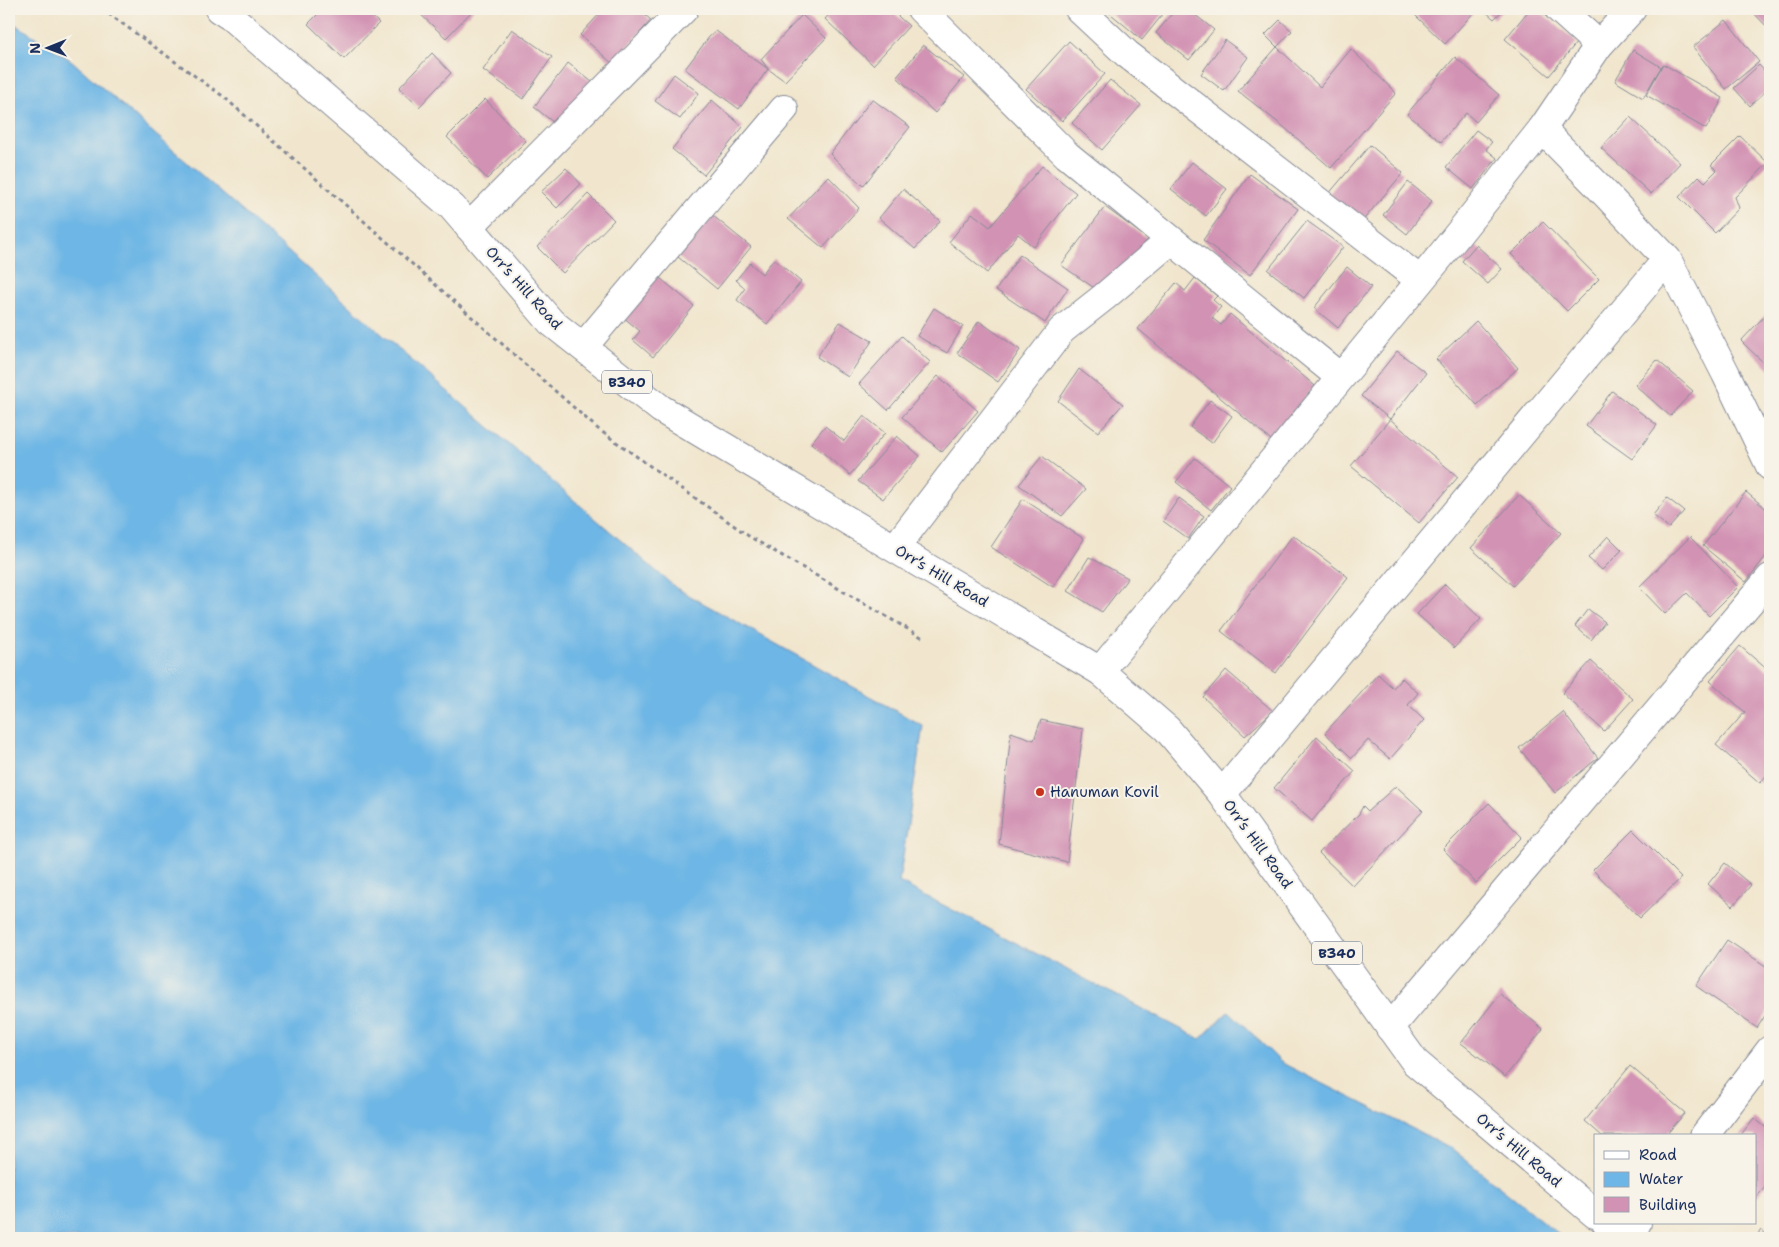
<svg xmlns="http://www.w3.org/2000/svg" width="1779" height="1247" font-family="'Shantell Sans',sans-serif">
  <rect width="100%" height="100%" fill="#f7f3e8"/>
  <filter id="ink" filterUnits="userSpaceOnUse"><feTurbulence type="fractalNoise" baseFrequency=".02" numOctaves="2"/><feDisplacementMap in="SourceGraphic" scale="10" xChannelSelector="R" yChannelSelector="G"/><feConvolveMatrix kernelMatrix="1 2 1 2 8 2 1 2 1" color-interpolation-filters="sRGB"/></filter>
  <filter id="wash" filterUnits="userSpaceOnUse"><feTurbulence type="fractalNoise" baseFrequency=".0096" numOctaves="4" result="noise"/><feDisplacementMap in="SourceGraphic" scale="20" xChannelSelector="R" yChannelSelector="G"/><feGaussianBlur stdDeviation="1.12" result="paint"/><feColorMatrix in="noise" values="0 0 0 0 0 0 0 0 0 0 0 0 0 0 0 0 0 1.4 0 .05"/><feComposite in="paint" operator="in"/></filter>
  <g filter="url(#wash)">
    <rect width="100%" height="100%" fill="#f1e6cd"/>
    <!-- water -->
    <path fill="#6db6e5" stroke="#4472a2" d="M9,20L72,61L402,352L676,588L923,726L899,882L1200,1039L1229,1011L1282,1063L1451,1148L1563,1238H9Z"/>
    <g id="blocks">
      <!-- building -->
      <path fill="#d292b3" d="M323,9H364L379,23L344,59L308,24Z
        M423,9H474L446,38L419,13Z
        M604,9H638L651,20L613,64L580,35Z
        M834,9H890L909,26L873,65L825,19Z
        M1105,9H1167L1142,40Z
        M1176,9H1188L1214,30L1189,60L1156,33Z
        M1421,9H1477L1445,44L1415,15Z
        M1483,9H1504L1494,19Z
        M1530,9H1537L1577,42L1549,76L1505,39Z
        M1750,9H1770V30Z
        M802,15L826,38L785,81L768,69L761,59Z
        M1280,20L1292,31L1277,47L1265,35Z
        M1726,20L1759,62L1726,89L1693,47Z
        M512,29L552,57L523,99L483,70Z
        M716,31L768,69L739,109L685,69L709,37Z
        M1225,40L1248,57L1224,91L1201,74Z
        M1069,41L1105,74L1062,121L1026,89Z
        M923,45L964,77L935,113L897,77Z
        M1277,47L1320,87L1351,49L1396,93L1331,168L1285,128L1238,91Z
        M1633,50L1661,67L1643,98L1615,81Z
        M432,53L451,73L419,107L399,88Z
        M1455,57L1499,95L1476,122L1466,113L1441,142L1407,114Z
        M568,63L592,82L558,126L534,107Z
        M1663,64L1723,98L1706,129L1646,95Z
        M1759,65L1770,77V87L1750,106L1734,88Z
        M674,74L699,93L680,119L655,101Z
        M1110,80L1141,105L1102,150L1072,123Z
        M485,99L526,141L487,179L447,137Z
        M872,99L910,127L863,186L830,154Z
        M712,100L743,127L704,175L672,149Z
        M1630,117L1680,163L1651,194L1601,148Z
        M1476,130L1492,142L1486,149L1497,158L1473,189L1446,167Z
        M1740,136L1768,163L1735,197L1739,208L1715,233L1679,197L1699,176L1705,182L1717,170L1711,165Z
        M1370,145L1403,173L1360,224L1327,196Z
        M1192,162L1227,189L1206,216L1171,189Z
        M1042,166L1076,193L1034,247L1018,234L987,273L949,242L972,213L990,227Z
        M566,168L581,184L557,208L541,192Z
        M1250,174L1298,209L1250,275L1203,240Z
        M828,176L859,208L823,248L788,219Z
        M1408,182L1432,201L1407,234L1383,215Z
        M903,189L940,221L915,249L879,218Z
        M588,194L614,220L563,273L537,247Z
        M1105,207L1148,239L1103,294L1061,265Z
        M712,215L751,247L717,289L678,257Z
        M1307,221L1343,247L1304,298L1268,270Z
        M1543,222L1599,279L1567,311L1511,254Z
        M1476,245L1502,269L1488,284L1462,261Z
        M1020,255L1068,288L1045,323L996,290Z
        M774,259L801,282L767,324L737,300L745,288L736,280L750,263L762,274Z
        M1347,267L1371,287L1338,328L1314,308Z
        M655,274L694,306L653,357L633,340L640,331L622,316Z
        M1195,278L1217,296L1213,300L1221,307L1212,318L1221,325L1230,314L1315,386L1271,440L1138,329L1176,283L1185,291Z
        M934,308L963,326L947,353L917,336Z
        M1770,310V369L1741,341Z
        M979,321L1020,350L998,382L957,353Z
        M1476,321L1518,368L1477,405L1436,359Z
        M840,322L872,341L848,377L817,357Z
        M902,336L930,362L888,410L859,384Z
        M1397,351L1426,373L1390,419L1361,396Z
        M1657,360L1693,391L1670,416L1635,385Z
        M1079,369L1123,404L1098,432L1058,401Z
        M938,376L978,411L942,452L902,417Z
        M1612,391L1657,425L1632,459L1586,426Z
        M1210,400L1232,416L1212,443L1190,427Z
        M864,416L885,433L850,475L811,443L825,426L844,441Z
        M1390,419L1458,477L1419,523L1351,466Z
        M897,436L920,456L883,499L858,481Z
        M1042,456L1086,489L1062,516L1019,485Z
        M1195,458L1230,486L1211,510L1176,482Z
        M1746,492L1770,512L1769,526L1770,527V551L1746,582L1703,546Z
        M1519,495L1561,533L1513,586L1471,548Z
        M1179,498L1204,516L1188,539L1163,521Z
        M1667,498L1684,511L1669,528L1653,515Z
        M1023,499L1084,539L1053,587L991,547Z
        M1293,535L1348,577L1276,673L1221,631Z
        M1608,536L1622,550L1602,570L1588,558Z
        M1690,537L1738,587L1709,616L1687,593L1665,614L1639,587Z
        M1089,557L1128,578L1102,612L1068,591Z
        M1445,584L1481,619L1454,648L1417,614Z
        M1588,609L1605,622L1591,640L1575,626Z
        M1740,646L1770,672V771L1760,783L1716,745L1745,712L1710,681Z
        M1591,661L1633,699L1604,731L1562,693Z
        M1226,670L1273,711L1245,736L1203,697Z
        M1378,674L1393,688L1402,678L1418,693L1408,705L1424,720L1390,759L1368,740L1352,758L1325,733Z
        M1563,712L1598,758L1555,793L1519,748Z
        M1041,720L1083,729L1067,862L999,844L1011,732L1034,740Z
        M1317,736L1355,771L1312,821L1274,788Z
        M1396,786L1423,811L1353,886L1319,853L1359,814L1363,806L1368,811Z
        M1489,803L1522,837L1476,883L1443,849Z
        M1633,830L1681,878L1640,918L1593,870Z
        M1725,863L1751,885L1733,906L1708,884Z
        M1727,940L1770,969V1008L1757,1028L1696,986Z
        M1500,994L1543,1029L1505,1077L1461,1043Z
        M1630,1066L1685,1113L1665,1136H1602L1585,1121Z
        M1754,1118L1770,1131V1181L1755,1199V1136H1740Z
        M1761,1230L1770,1237V1238H1755Z"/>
    </g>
  </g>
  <g filter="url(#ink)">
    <use href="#blocks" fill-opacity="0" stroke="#868a96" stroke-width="1"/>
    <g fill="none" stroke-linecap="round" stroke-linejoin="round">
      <!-- minor casing -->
      <g stroke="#868a96" stroke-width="30">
        <path id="minor" d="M921,9L1067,155L1340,377
          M1079,9L1127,54L1420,280
          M1559,9L1599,45
          M1542,129L1597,185L1667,259L1726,374L1770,466
          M469,227L684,9
          M583,347L784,109
          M895,548L1062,330L1104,297L1171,240
          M1222,794L1667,259
          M1390,1028L1770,578
          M1704,1136L1770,1050
          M1626,1238L1637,1223"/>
      </g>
      <!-- tertiary casing -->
      <g stroke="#868a96" stroke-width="30">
        <path id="tertiary" d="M1100,671L1443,253L1542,129L1599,45L1632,9"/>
      </g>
      <!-- primary casing -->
      <g stroke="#868a96" stroke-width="30">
        <path id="primary" d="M219,9L230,16L452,207L551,322L661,409L1100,671L1167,729L1222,794L1415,1062L1595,1214
          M1606,1223L1623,1238"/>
      </g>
      <!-- path -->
      <path stroke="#868a96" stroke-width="3" stroke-dasharray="4 4" stroke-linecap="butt" d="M102,9L224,97L598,429L750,537L925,639"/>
      <!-- minor -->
      <use href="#minor" stroke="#fff" stroke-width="28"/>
      <!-- tertiary -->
      <use href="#tertiary" stroke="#fff" stroke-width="28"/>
      <!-- primary -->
      <use href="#primary" stroke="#fff" stroke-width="28"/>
    </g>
  </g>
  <!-- markers -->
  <circle fill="#c8321e" stroke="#f7f3e8" stroke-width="2" cx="1040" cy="792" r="5"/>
  <g text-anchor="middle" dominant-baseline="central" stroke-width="4" stroke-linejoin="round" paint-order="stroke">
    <!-- shield labels -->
    <g fill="#f7f3e8" stroke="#5d6a87" stroke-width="1">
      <rect x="602" y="370.5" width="50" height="23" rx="4"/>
      <rect x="1312" y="941.5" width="50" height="23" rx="4"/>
    </g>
    <g font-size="14" font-weight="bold" fill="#1b2f5e">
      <text x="627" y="382">B340</text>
      <text x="1337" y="953">B340</text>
    </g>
    <!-- street labels -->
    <g font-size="15" fill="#1b2f5e" stroke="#f7f3e8">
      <text transform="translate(524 288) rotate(48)">Orr’s Hill Road</text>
      <text transform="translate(942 576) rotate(31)">Orr’s Hill Road</text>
      <text transform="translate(1258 844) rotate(54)">Orr’s Hill Road</text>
      <text transform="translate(1519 1150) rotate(40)">Orr’s Hill Road</text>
    </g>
    <!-- poi labels -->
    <g font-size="15" fill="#1b2f5e" stroke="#f7f3e8" text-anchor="start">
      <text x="1050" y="792">Hanuman Kovil</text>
    </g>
  </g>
  <!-- margin -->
  <rect width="1779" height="1247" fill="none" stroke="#f7f3e8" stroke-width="30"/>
  <!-- legend -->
  <rect x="1594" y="1134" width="162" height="90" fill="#f7f3e8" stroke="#9fa5b1"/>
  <rect x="1604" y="1151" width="25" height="8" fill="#ffffff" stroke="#9fa5b1"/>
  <text x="1639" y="1160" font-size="15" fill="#1b2f5e">Road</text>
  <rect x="1604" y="1172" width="25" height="15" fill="#6db6e5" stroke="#9fa5b1"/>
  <text x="1639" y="1184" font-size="15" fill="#1b2f5e">Water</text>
  <rect x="1604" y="1197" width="25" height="15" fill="#d292b3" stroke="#9fa5b1"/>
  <text x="1639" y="1210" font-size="15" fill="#1b2f5e">Building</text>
  <!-- north arrow -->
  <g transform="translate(48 48) rotate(269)" stroke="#f7f3e8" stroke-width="4" paint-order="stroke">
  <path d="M0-4L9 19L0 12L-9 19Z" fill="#1b2f5e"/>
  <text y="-8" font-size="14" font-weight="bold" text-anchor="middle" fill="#1b2f5e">N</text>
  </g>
</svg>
